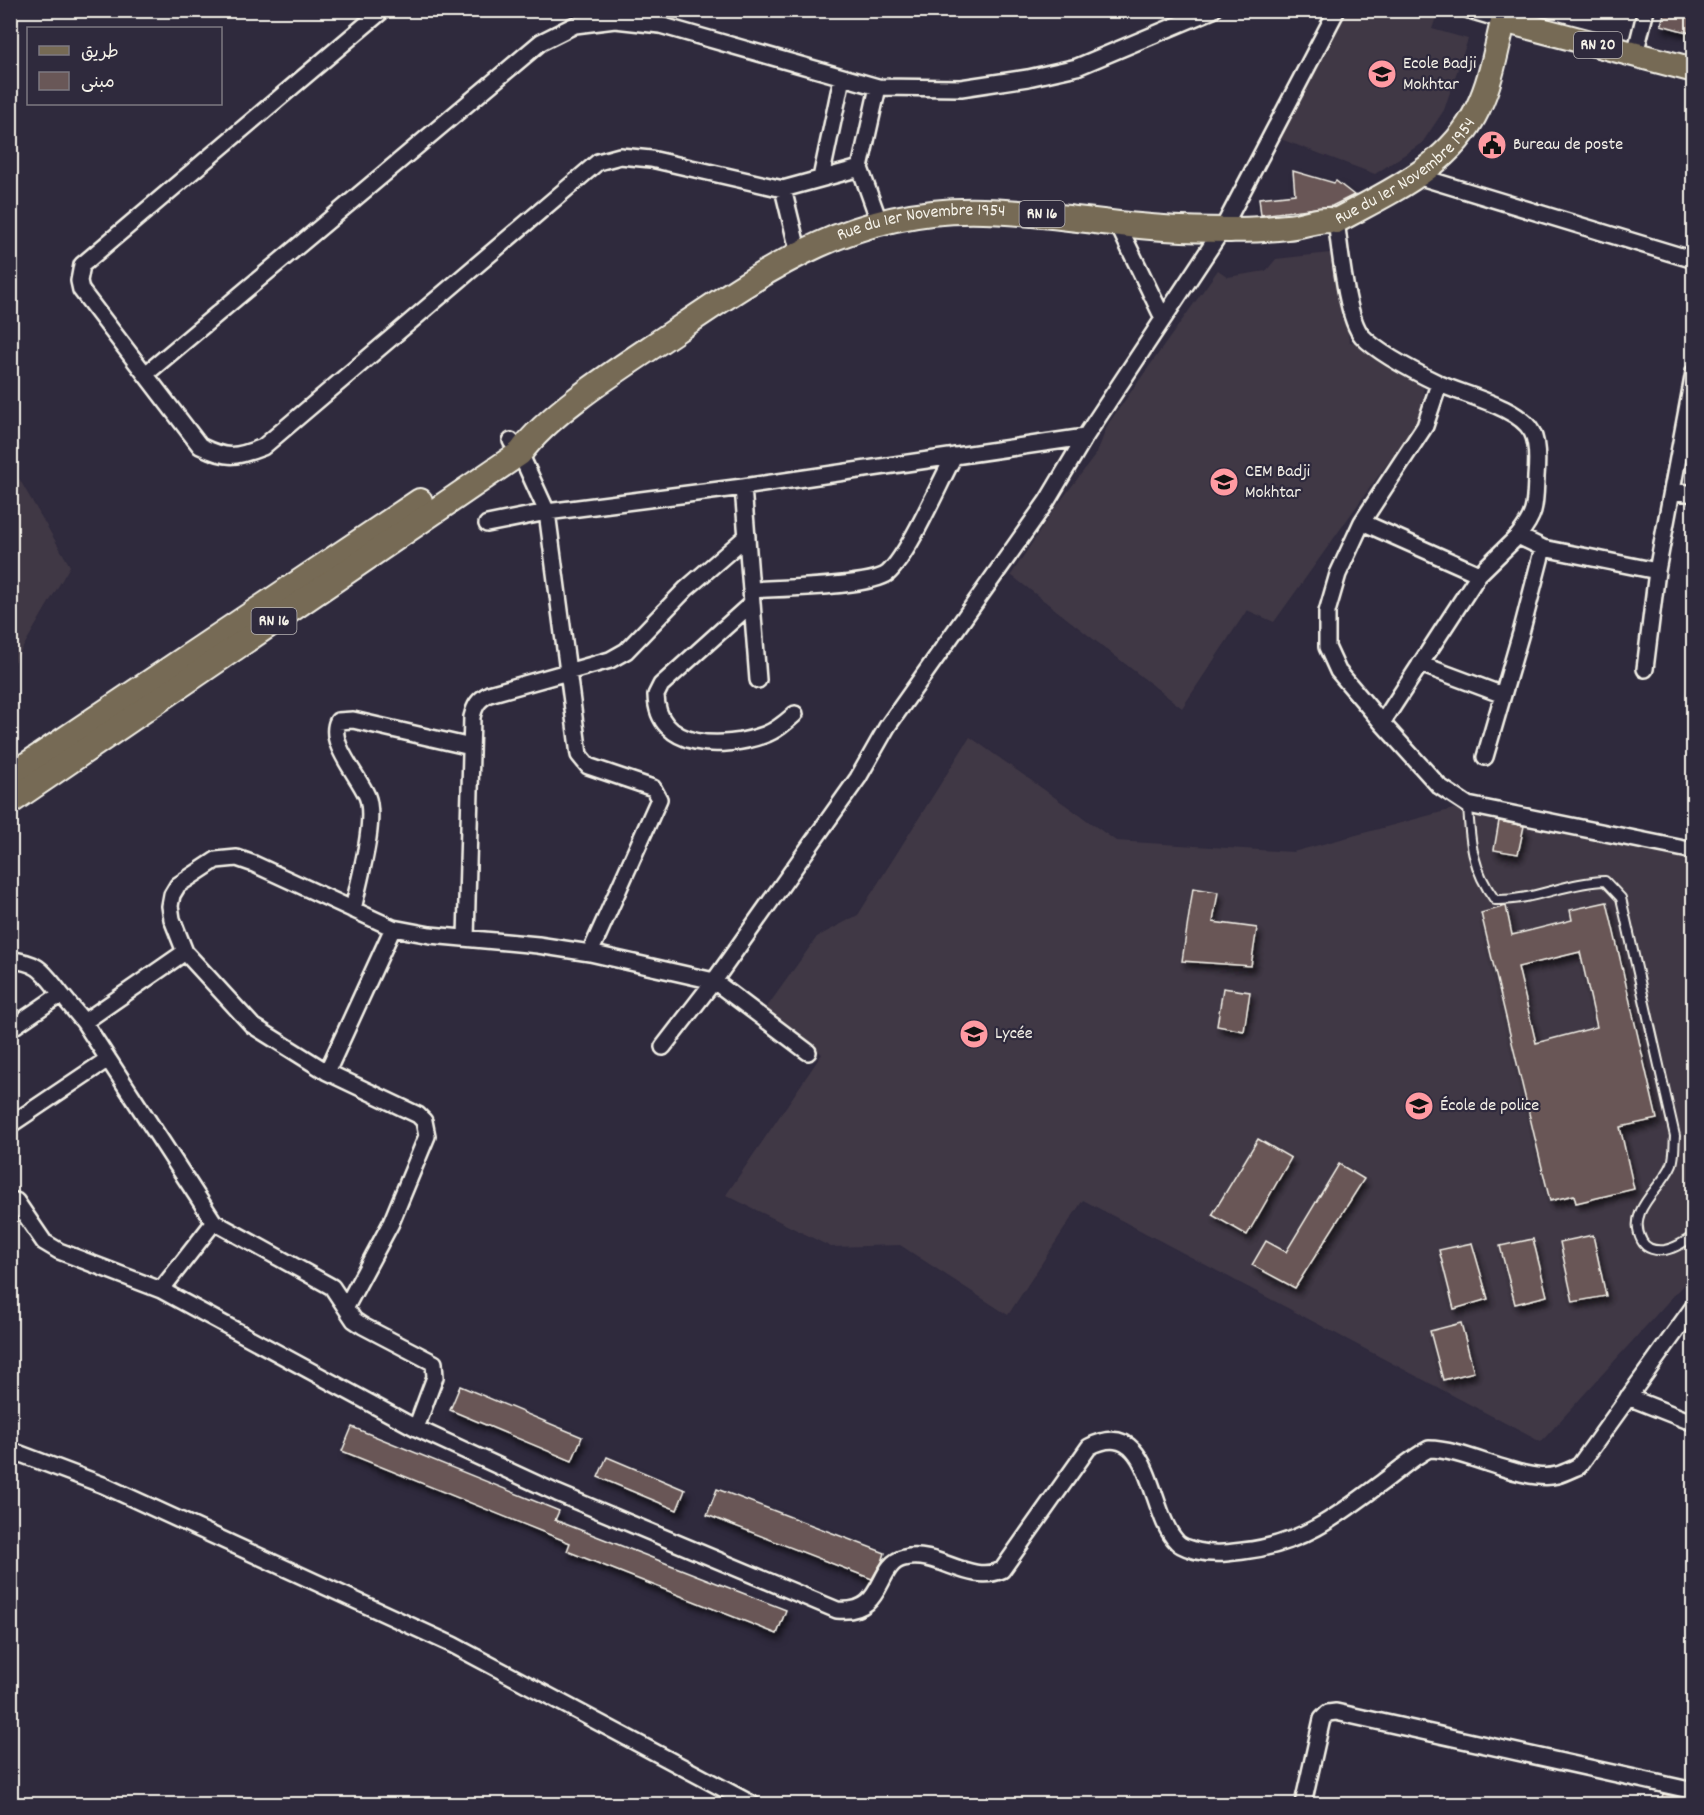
<svg xmlns="http://www.w3.org/2000/svg" width="1704" height="1815" font-family="Dekko,'Playpen Sans Arabic',sans-serif">
  <defs>
    <filter id="shadow"><feDropShadow dx="3.5" dy="6" stdDeviation="3" flood-color="#0009"/></filter>
  </defs>
  <rect width="100%" height="100%" fill="#2f2a3d"/>
  <filter id="ink" filterUnits="userSpaceOnUse"><feTurbulence type="fractalNoise" baseFrequency=".0167" numOctaves="2"/><feDisplacementMap in="SourceGraphic" scale="12" xChannelSelector="R" yChannelSelector="G"/><feConvolveMatrix kernelMatrix="1 2 1 2 8 2 1 2 1" color-interpolation-filters="sRGB"/></filter>
  <g filter="url(#ink)">
    <!-- built -->
    <path fill="#403845" d="M1340,11H1438L1432,29L1468,39L1444,110L1422,143L1375,174L1275,137Z
      M1339,252L1349,341L1423,373L1424,412L1274,622L1247,610L1182,708L1011,575L1053,511L1097,453L1108,424L1218,270L1228,277L1266,271L1276,259Z
      M11,465L70,566L11,668H10Z
      M970,737L1116,841L1293,852L1453,809L1693,858V1274L1541,1442L1083,1200L1008,1315L900,1245L831,1247L726,1195L822,1054L762,1014L817,937L858,915Z"/>
    <!-- building -->
    <path fill="#695757" stroke="#f4f1e8" stroke-width="1.5" fill-rule="evenodd" filter="url(#shadow)" d="M1665,10H1694V34L1661,25Z
      M1293,171L1334,183L1336,181L1354,195L1332,206L1261,215L1259,198L1295,194Z
      M1499,821L1524,826L1518,854L1494,850Z
      M1193,888L1218,892L1213,922L1257,928L1251,966L1182,961Z
      M1607,902L1657,1119L1620,1127L1634,1189L1576,1203L1574,1195L1550,1201L1481,913L1506,906L1512,935L1572,920L1570,910ZM1580,952L1597,1027L1536,1043L1518,967Z
      M1223,988L1250,992L1244,1031L1217,1026Z
      M1258,1139L1291,1158L1247,1235L1212,1215Z
      M1339,1164L1364,1179L1295,1288L1252,1265L1266,1241L1286,1252Z
      M1593,1235L1606,1296L1573,1302L1560,1242Z
      M1533,1239L1547,1296L1515,1304L1500,1246Z
      M1472,1243L1488,1299L1454,1309L1439,1250Z
      M1461,1323L1474,1372L1443,1380L1430,1331Z
      M460,1386L582,1437L572,1461L450,1410Z
      M352,1427L559,1511L555,1520L786,1610L777,1634L567,1551L570,1543L342,1451Z
      M607,1457L685,1490L677,1510L598,1477Z
      M717,1489L885,1553L882,1562L872,1579L707,1515Z
      M1663,1794L1694,1801V1804H1660Z"/>
    <g fill="none" stroke-linecap="round" stroke-linejoin="round">
      <!-- lane casing -->
      <g stroke="#f4f1e8" stroke-width="12">
        <path id="lane" d="M1468,805C1470,842 1472,869 1495,900C1533,901 1567,882 1605,881L1621,898L1675,1136C1674,1145 1675,1155 1672,1164C1662,1189 1625,1210 1642,1241C1646,1249 1656,1251 1665,1250C1675,1248 1687,1241 1694,1235"/>
      </g>
      <!-- street casing -->
      <g stroke="#f4f1e8" stroke-width="20">
        <path id="street" d="M383,10L82,265L79,281L81,290L200,446C227,459 235,458 263,447L598,162L620,156L651,159L783,189L860,168
          M1469,10L1503,20
          M1635,54L1646,10
          M878,87L860,168L879,221
          M1417,176L1694,260
          M821,178L842,78
          M783,189L799,254
          M1336,221C1340,247 1346,318 1362,336C1378,353 1417,373 1440,384C1464,395 1519,407 1532,432C1538,443 1537,465 1536,477C1535,506 1536,514 1518,536L1543,548L1657,571
          M1117,223L1162,316
          M147,373L541,42L575,25L615,20L660,25L878,87L961,88L1028,78L1077,67L1213,10
          M1439,384L1425,426L1362,522L1338,574L1327,612V647L1338,671L1382,723L1439,786L1468,805L1694,851
          M511,441L520,453L547,512L579,755L588,766L653,788L659,799L590,953
          M743,487L758,680
          M1673,491L1694,494
          M1362,522L1479,574
          M487,524L547,512L743,487L1085,437L1222,230L1337,10
          M751,590C778,588 871,587 888,573C909,554 939,484 954,456
          M752,603L661,685L656,695C657,751 725,749 764,735C776,731 786,722 795,714
          M1420,664L1503,695
          M1645,669L1657,571L1694,372
          M1382,723L1479,574L1518,536
          M1485,757L1521,633L1543,548
          M353,910C358,883 377,821 367,796C358,775 327,742 338,721L353,720L471,747
          M466,938L472,717C475,705 478,700 489,694L610,660L626,651L686,589L747,536
          M185,952L84,1022L214,1222L332,1287L354,1320L363,1326L434,1363L435,1377L416,1428L557,1493L837,1610C886,1615 875,1564 904,1558C939,1550 968,1585 1002,1570L1089,1447C1152,1414 1148,1513 1177,1542C1181,1547 1191,1549 1197,1551C1213,1555 1227,1553 1243,1551C1301,1545 1339,1515 1384,1481C1399,1470 1413,1457 1429,1449C1466,1449 1525,1484 1557,1475C1564,1473 1572,1469 1579,1466L1694,1306
          M10,960C40,962 44,973 61,994L10,1029
          M61,994L84,1022
          M663,1047L714,981L858,778L887,727L1047,501L1085,437
          M327,1072L393,928
          M10,1125L108,1059
          M16,1201L44,1242L59,1251L161,1290L214,1222
          M161,1290L416,1428
          M346,1307L391,1223L427,1136L424,1121L418,1115L327,1072L252,1025L185,952L172,919L170,906L172,895L178,885L216,860L237,858L254,864L393,928L430,935L538,945L590,953L714,981L808,1052
          M1628,1397L1694,1423
          M10,1450L103,1485L453,1645L752,1804
          M1303,1804L1322,1719L1328,1713L1336,1712L1694,1791"/>
      </g>
      <!-- primary casing -->
      <g stroke="#f4f1e8" stroke-width="28">
        <g id="primary">
          <path d="M1503,20L1694,70"/>
          <path d="M10,776L420,501"/>
          <path id="s1" d="M10,802L520,453C550,412 622,367 665,338C768,268 854,207 983,211C1050,212 1116,227 1182,229C1217,230 1252,231 1287,227C1303,226 1320,217 1336,221C1389,192 1451,166 1478,108C1493,77 1497,43 1506,10"/>
        </g>
      </g>
      <!-- lane -->
      <use href="#lane" stroke="#2f2a3d" stroke-width="8"/>
      <!-- street -->
      <use href="#street" stroke="#2f2a3d" stroke-width="15"/>
      <!-- primary -->
      <use href="#primary" stroke="#766a54" stroke-width="24"/>
    </g>
  </g>
  <!-- icons -->
  <defs>
    <g id="school-disc" transform="scale(1.5)"><circle r="9.5" fill="#ff9aa2" stroke="#2f2a3d"/><path d="M0-5L7-2L0 1L-7-2ZM-4 1L0 2.5L4 1V4Q0 6-4 4Z" fill="#111"/></g>
    <g id="civic-disc" transform="scale(1.5)"><circle r="9.5" fill="#ff9aa2" stroke="#2f2a3d"/><path d="M-.6-6.5H3V-4.5H.6V-3L4-1V1h2V6H-6V1h2V-1L-.6-3ZM-1.2 2.5V6h2.4V2.5Z" fill="#111"/></g>
    <g id="university-disc" transform="scale(1.5)"><circle r="9.5" fill="#ff9aa2" stroke="#2f2a3d"/><path d="M0-5L7-2L0 1L-7-2ZM-4 1L0 2.5L4 1V4Q0 6-4 4Z" fill="#111"/></g>
  </defs>
  <g fill-rule="evenodd">
    <use href="#school-disc" x="1382" y="74"/>
    <use href="#civic-disc" x="1492" y="145"/>
    <use href="#school-disc" x="1224" y="482"/>
    <use href="#school-disc" x="974" y="1034"/>
    <use href="#university-disc" x="1419" y="1106"/>
  </g>
  <g text-anchor="middle" dominant-baseline="central" stroke-width="4.5" stroke-linejoin="round" paint-order="stroke">
    <!-- shield labels -->
    <g fill="#2f2a3d" stroke="#b9b5b5" stroke-width="1.5">
      <rect x="1574" y="32" width="48" height="26" rx="4.5"/>
      <rect x="1019.5" y="201" width="45" height="26" rx="4.5"/>
      <rect x="251.5" y="608" width="45" height="26" rx="4.5"/>
    </g>
    <g font-size="16" font-weight="bold" fill="#f4f1e8">
      <text x="1598" y="45">RN 20</text>
      <text x="1042" y="214">RN 16</text>
      <text x="274" y="621">RN 16</text>
    </g>
    <!-- poi labels -->
    <g font-size="18" fill="#f4f1e8" stroke="#2f2a3d" text-anchor="start">
      <text x="1403" y="64">Ecole Badji<tspan x="1403" dy="21">Mokhtar</tspan></text>
      <text x="1513" y="145">Bureau de poste</text>
      <text x="1245" y="472">CEM Badji<tspan x="1245" dy="21">Mokhtar</tspan></text>
      <text x="995" y="1034">Lycée</text>
      <text x="1440" y="1106">École de police</text>
    </g>
    <!-- street labels -->
    <g font-size="18" fill="#f4f1e8" stroke="#2f2a3d">
      <text stroke="none"><textPath href="#s1" startOffset="1594">Rue du 1er Novembre 1954</textPath></text>
      <text stroke="none"><textPath href="#s1" startOffset="1090">Rue du 1er Novembre 1954</textPath></text>
    </g>
  </g>
  <!-- margin -->
  <rect width="1704" height="1815" fill="none" stroke="#2f2a3d" stroke-width="36"/>
  <rect x="18" y="18" width="1668" height="1779" fill="none" stroke="#f4f1e8" stroke-width="2" filter="url(#ink)"/>
  <!-- legend -->
  <rect x="27" y="27" width="195" height="78" fill="#2f2a3d" stroke="#7e7a81" stroke-width="1.5"/>
  <rect x="39" y="46" width="30" height="9" fill="#766a54" stroke="#7e7a81" stroke-width="1.5"/>
  <text x="81" y="57" font-size="18" fill="#f4f1e8">طريق</text>
  <rect x="39" y="72" width="30" height="18" fill="#695757" stroke="#7e7a81" stroke-width="1.5"/>
  <text x="81" y="87" font-size="18" fill="#f4f1e8">مبنى</text>
</svg>
